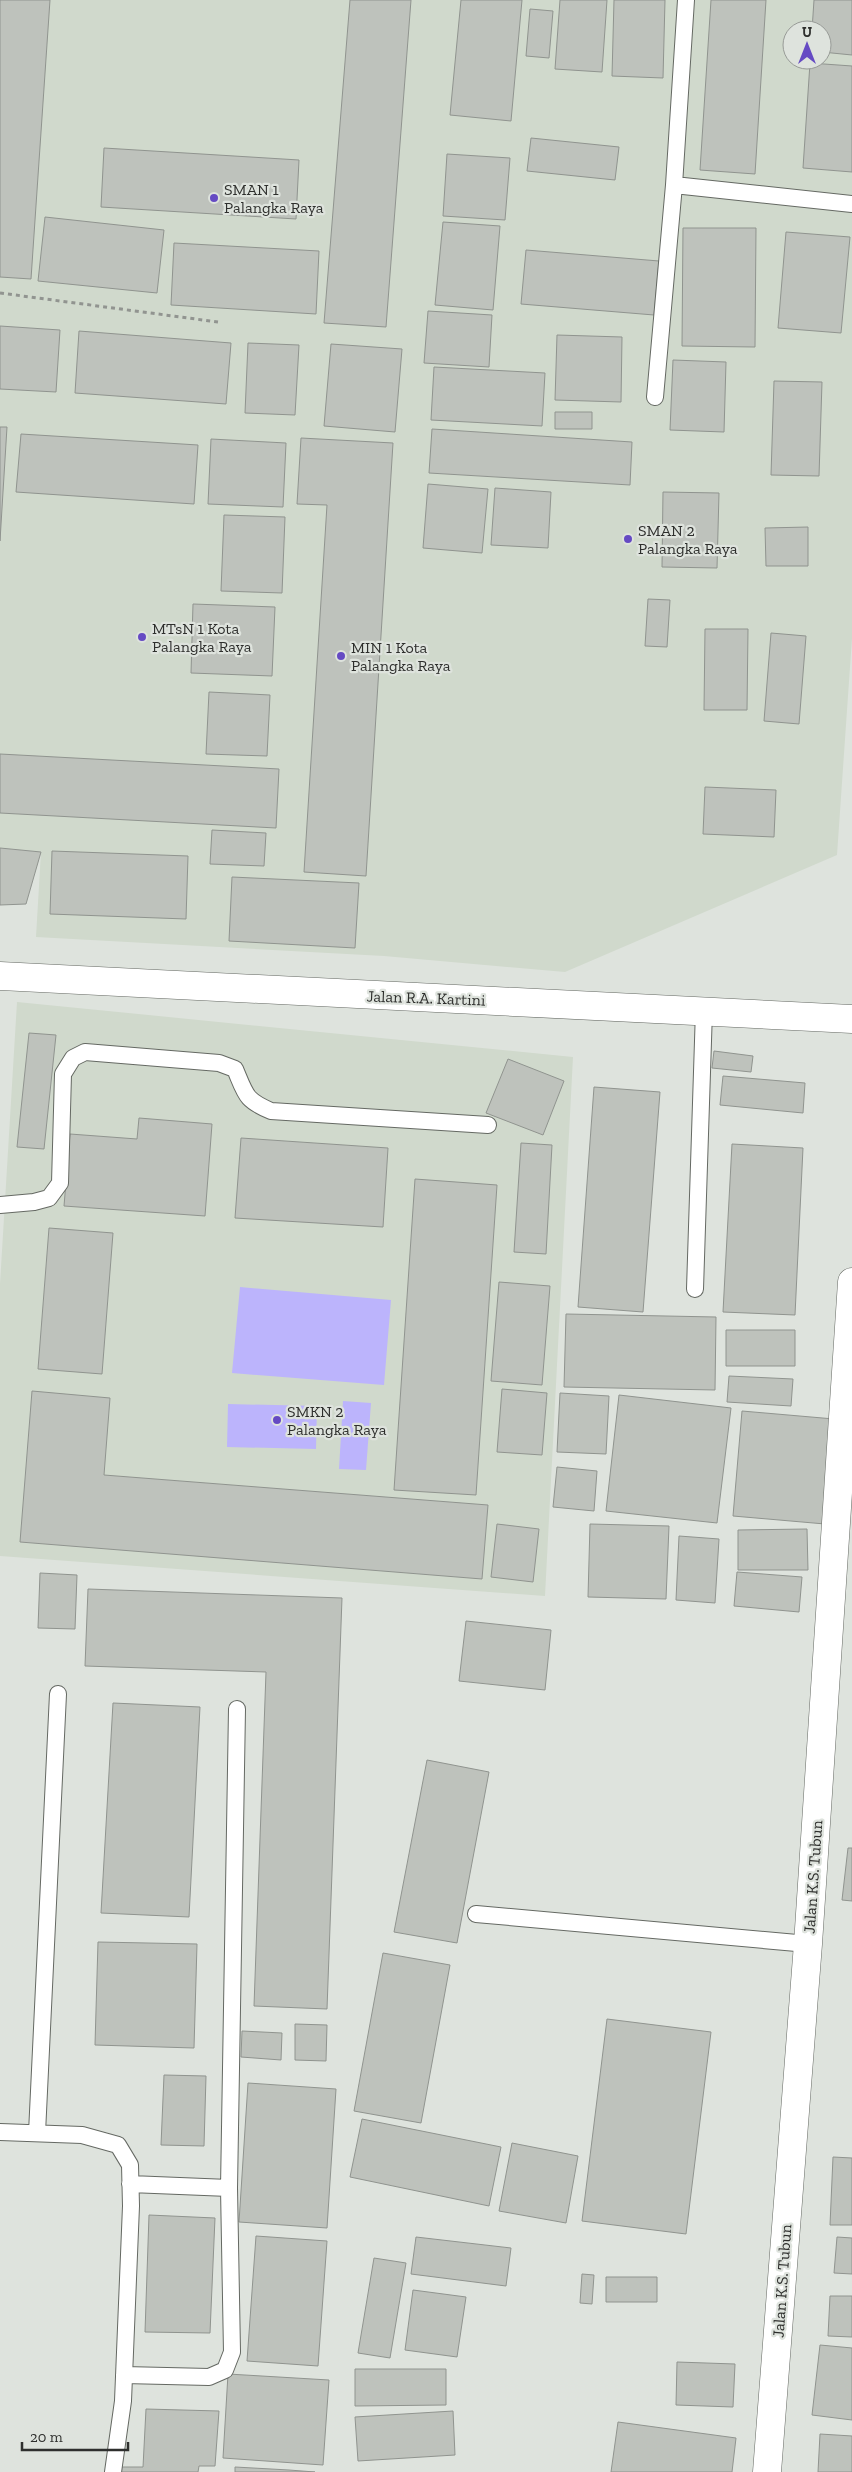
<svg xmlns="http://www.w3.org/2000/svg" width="852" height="2472" font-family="'Zilla Slab',serif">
  <rect width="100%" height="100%" fill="#dee3dd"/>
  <!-- built -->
  <path fill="#d0d9cc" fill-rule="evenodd" d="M0,0H852V638L837,855L565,972L384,956L36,937L41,852L0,848ZM792,30H822V60H792Z
    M17,1002L573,1057L545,1596L0,1556V1284Z"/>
  <!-- green -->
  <path fill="#bcb4fc" d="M240,1287L391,1300L384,1385L232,1373Z
    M343,1401L371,1403L366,1470L339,1469Z
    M228,1404L317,1406L316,1449L227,1447Z"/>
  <!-- building -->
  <path fill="#bec2bc" stroke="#90948f" d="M0,0H50L31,279L0,277Z
    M350,0H411L386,327L324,323Z
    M461,0H522L511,121L450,115Z
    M560,0H607L602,72L555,69Z
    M614,0H665L663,78L612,76Z
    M711,0H766L755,174L700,170Z
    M814,0H852V55L822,52V30H812Z
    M530,9L553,11L549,58L526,56Z
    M810,63L852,66V172L803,168Z
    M531,138L619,147L615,180L527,171Z
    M104,148L299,160L296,219L101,207Z
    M447,154L510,158L505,220L443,216Z
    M45,217L164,230L157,293L38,281Z
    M443,222L500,226L493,310L435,305Z
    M683,228H756L755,347L682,346Z
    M786,232L850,237L841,333L778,328Z
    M174,243L319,251L316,314L171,305Z
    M526,250L659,261L654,315L521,304Z
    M428,311L492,315L489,367L424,363Z
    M0,326L60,330L56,392L0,389Z
    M79,331L231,343L226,404L75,393Z
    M557,335L622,337L621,402L555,400Z
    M248,343L299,345L295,415L245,413Z
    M331,344L402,349L395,432L324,426Z
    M673,360L726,362L724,432L670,430Z
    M434,367L545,373L542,426L431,420Z
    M774,381L822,382L819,476L771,475Z
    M555,412H592V429H555Z
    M0,427H7L0,541Z
    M432,429L632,442L630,485L429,473Z
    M21,434L198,445L194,504L16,492Z
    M301,438L393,443L366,876L304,872L327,505L297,504Z
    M211,439L286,443L283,507L208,504Z
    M428,484L488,489L482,553L423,548Z
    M495,488L551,492L548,548L491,545Z
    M663,492L719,493L717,568L662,567Z
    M224,515L285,517L282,593L221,591Z
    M808,527V566H766L765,528Z
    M648,599L670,600L667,647L645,646Z
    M193,604L275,607L272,676L191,673Z
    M705,629H748L747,710H704Z
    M771,633L806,636L799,724L764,721Z
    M209,692L270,695L267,756L206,754Z
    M0,754L279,769L276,828L0,813Z
    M705,787L776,790L774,837L703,834Z
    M212,830L266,833L264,866L210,864Z
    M0,848L41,852L26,904L0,905Z
    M52,851L188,856L186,919L50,914Z
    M232,877L359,883L355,948L229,941Z
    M29,1033L56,1035L44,1149L17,1147Z
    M714,1051L753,1056L751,1072L712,1068Z
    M508,1059L564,1081L543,1135L486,1113Z
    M723,1076L805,1083L803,1113L720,1105Z
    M594,1087L660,1092L643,1312L578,1307Z
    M139,1118L212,1124L205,1216L64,1206L70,1134L137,1139Z
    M241,1138L388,1148L383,1227L235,1218Z
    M521,1143L552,1145L546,1254L514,1252Z
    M732,1144L803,1148L795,1315L723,1312Z
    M415,1179L497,1185L476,1495L394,1490Z
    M49,1228L113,1233L102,1374L38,1369Z
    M499,1282L550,1286L542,1385L491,1381Z
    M566,1314L716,1317L715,1390L564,1387Z
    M726,1330H795V1366H726Z
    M729,1376L793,1379L791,1406L727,1402Z
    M502,1389L547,1393L542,1455L497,1452Z
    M32,1391L110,1398L104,1475L488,1505L482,1579L20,1542Z
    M560,1393L609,1396L606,1454L557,1452Z
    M619,1395L731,1408L717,1523L606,1511Z
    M742,1411L834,1419L825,1524L733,1516Z
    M557,1467L597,1471L594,1511L553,1507Z
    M497,1524L539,1529L533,1582L491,1577Z
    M590,1524L669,1526L666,1599L588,1597Z
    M807,1529L808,1570H738V1530Z
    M679,1536L719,1539L715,1603L676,1600Z
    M737,1572L802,1577L799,1612L734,1606Z
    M40,1573L77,1575L75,1629L38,1628Z
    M88,1589L342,1598L327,2009L254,2006L266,1672L85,1666Z
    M466,1621L551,1630L545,1690L459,1681Z
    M113,1703L200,1707L189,1917L101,1913Z
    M427,1760L489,1772L457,1943L394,1932Z
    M848,1848H852V1901L842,1900Z
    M98,1942L197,1944L194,2048L95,2045Z
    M383,1953L450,1965L421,2123L354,2111Z
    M607,2019L711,2032L686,2234L582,2221Z
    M295,2024L327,2025L326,2061L295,2060Z
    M242,2031L282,2033L281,2060L241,2057Z
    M164,2075L206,2076L204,2146L161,2145Z
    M248,2083L336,2089L327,2228L239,2222Z
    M362,2119L501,2147L489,2206L350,2177Z
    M512,2143L578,2156L566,2223L499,2211Z
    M833,2157L852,2158V2225H830Z
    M149,2215L215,2218L210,2333L145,2332Z
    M256,2236L327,2241L318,2366L247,2361Z
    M416,2237L511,2248L506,2286L411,2274Z
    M837,2237L852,2238V2274L834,2273Z
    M374,2258L406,2263L390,2358L358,2353Z
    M582,2274L594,2275L592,2304L580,2303Z
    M606,2277H657V2302H606Z
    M413,2290L466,2297L457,2357L405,2350Z
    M830,2296H852V2337L828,2336Z
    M820,2345L852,2348V2420L812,2415Z
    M677,2362L735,2364L733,2407L676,2405Z
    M355,2369H446V2405L355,2406Z
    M228,2374L329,2380L323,2465L223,2458Z
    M146,2409L219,2411L215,2466H199L198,2472H120V2467H143Z
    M453,2411L455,2455L358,2461L355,2417Z
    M618,2422L736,2438L732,2472H611Z
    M820,2434L852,2436V2472H818Z
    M235,2467L289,2470L315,2472H235Z"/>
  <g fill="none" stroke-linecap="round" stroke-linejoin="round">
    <!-- service casing -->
    <g stroke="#656963" stroke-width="18">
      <path id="service" d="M686,0L674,185L852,204
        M655,397L674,185
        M0,1205L34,1202L49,1198L60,1183L63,1074L73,1058L85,1052L219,1063L235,1069C246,1095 245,1100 271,1111L488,1125
        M695,1289L704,1010
        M476,1914L808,1944
        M0,2132L82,2135L118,2145L130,2165L131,2206L123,2401L113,2472
        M37,2133L58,1694
        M130,2184L229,2188L237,1709
        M124,2375L209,2377L225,2370L232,2352L229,2188"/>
    </g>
    <!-- tertiary casing -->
    <g stroke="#656963" stroke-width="29">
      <path id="tertiary" d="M0,976C284,993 568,1002 852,1019
        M767,2472L808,1944L852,1282"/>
    </g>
    <!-- path -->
    <path stroke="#919490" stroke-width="3" stroke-dasharray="4 4" stroke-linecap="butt" d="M0,293L218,322"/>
    <!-- service -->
    <use href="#service" stroke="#fff" stroke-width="16"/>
    <!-- tertiary -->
    <use href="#tertiary" stroke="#fff" stroke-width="28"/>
  </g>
  <!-- markers -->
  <g fill="#654ac3" stroke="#dee3dd" stroke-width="2">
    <circle cx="214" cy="198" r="5"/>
    <circle cx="628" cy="539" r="5"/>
    <circle cx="142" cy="637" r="5"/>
    <circle cx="341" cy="656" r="5"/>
    <circle cx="277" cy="1420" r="5"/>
  </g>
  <g text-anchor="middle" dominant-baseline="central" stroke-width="4.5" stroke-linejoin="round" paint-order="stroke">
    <!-- poi labels -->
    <g font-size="16" fill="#2e2f2d" stroke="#dee3dd" text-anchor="start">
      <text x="224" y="189">SMAN 1<tspan x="224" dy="18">Palangka Raya</tspan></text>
      <text x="638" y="530">SMAN 2<tspan x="638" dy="18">Palangka Raya</tspan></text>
      <text x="152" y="628">MTsN 1 Kota<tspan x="152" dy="18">Palangka Raya</tspan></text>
      <text x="351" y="647">MIN 1 Kota<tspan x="351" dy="18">Palangka Raya</tspan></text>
      <text x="287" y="1411">SMKN 2<tspan x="287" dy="18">Palangka Raya</tspan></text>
    </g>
    <!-- street labels -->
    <g font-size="16" fill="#2e2f2d" stroke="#dee3dd">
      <text transform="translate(426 998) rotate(2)">Jalan R.A. Kartini</text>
      <text transform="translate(813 1877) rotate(-86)">Jalan K.S. Tubun</text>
      <text transform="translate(782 2281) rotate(-86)">Jalan K.S. Tubun</text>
    </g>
  </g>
  <!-- north arrow -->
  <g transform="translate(807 45)"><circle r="24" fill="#dee3dd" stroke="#989b97"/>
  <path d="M0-4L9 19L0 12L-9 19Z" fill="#654ac3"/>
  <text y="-8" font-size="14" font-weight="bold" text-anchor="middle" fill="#2e2f2d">U</text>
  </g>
  <!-- scale -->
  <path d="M22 2442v8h106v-8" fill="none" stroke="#2e2f2d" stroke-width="2.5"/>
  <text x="30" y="2442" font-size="15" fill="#2e2f2d" stroke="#dee3dd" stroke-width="4" paint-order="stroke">20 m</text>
</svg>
